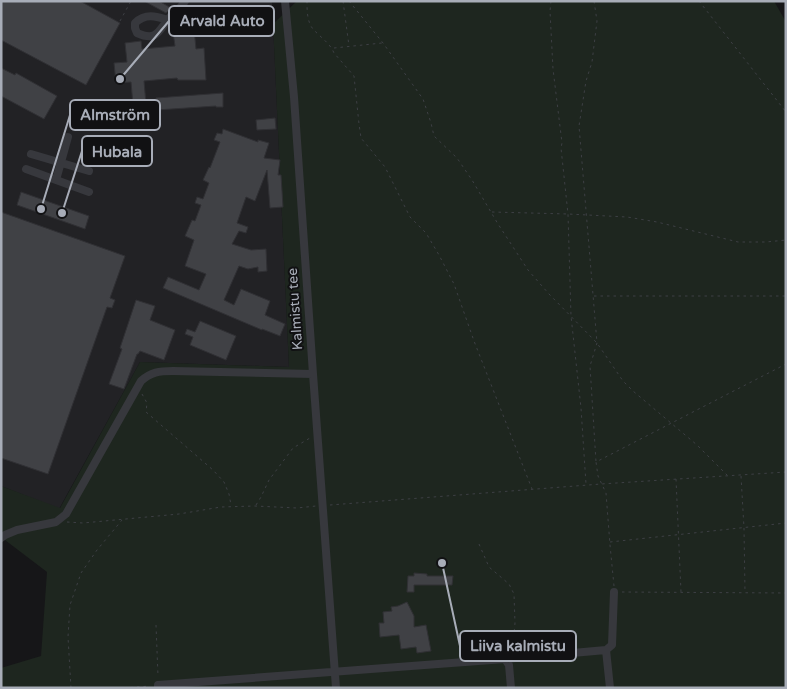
<svg xmlns="http://www.w3.org/2000/svg" width="787" height="689" font-family="'Varela Round',sans-serif">
  <rect width="100%" height="100%" fill="#161618"/>
  <!-- built -->
  <path fill="#222225" d="M1,1H272L289,367L140,362L59,509L1,486Z"/>
  <!-- green -->
  <path fill="#1e261f" d="M297,1H774L786,22V688H1V668L41,656L47,572L1,537V486L60,508L140,362L289,367L273,24Z"/>
  <!-- building -->
  <path fill="#404145" stroke="#303034" d="M1,1H80L120,23L86,85L1,40Z
    M144,1H159L171,8L166,13Z
    M188,29H194L196,49L204,48L206,80H178L177,78L144,81L146,104L133,105L131,82L116,83L114,63L127,62L125,43L141,41L142,49L175,46L173,32L188,31Z
    M1,68L15,75L16,73L57,96L44,119L1,96Z
    M223,93V107H216V106L157,110L156,98Z
    M275,118L276,129L257,130L256,120Z
    M223,129L258,142V140L269,143L264,158L280,160L278,175H281L283,207L270,208L267,170L255,201L246,197L237,223L248,227L246,233L239,231L232,244L251,250L266,249L267,271L258,272V267L248,269L239,266L224,300L234,305L241,289L270,301L265,315L285,324L280,336L262,329V330L163,288L168,277L199,290L206,274L185,266L194,240L185,236L192,220L195,221L201,205L195,203L197,197L203,199L209,183L203,180L209,167L210,168L220,142L214,140L217,133L222,134Z
    M21,192L89,216L85,229L17,205Z
    M1,212L125,256L110,298L115,300L112,308L107,307L48,474L1,458Z
    M136,300L155,306L150,320L175,330L164,360L140,351L138,354H137L124,389L109,384L122,349L120,348Z
    M200,321L236,336L226,360L190,345L193,337L185,334L187,329L195,332Z
    M414,573L427,574V576H453L452,585H414V592H407L408,576H414Z
    M407,602L414,616V627L426,625L431,651L417,653L416,647L401,649L399,635L380,637L379,623H384L383,612L392,611L391,607L398,606Z"/>
  <g fill="none" stroke-linecap="round" stroke-linejoin="round">
    <!-- path -->
    <path stroke="#3d3f44" stroke-width="1" stroke-dasharray="2.5 4" stroke-linecap="butt" d="M307,1C307,10 307,22 313,29C320,37 330,43 334,53L354,76L359,124L361,138L385,167L410,217L426,233L439,255L454,284L474,341L532,489
      M343,1L349,46
      M349,1L383,43L423,99L431,123L434,136L457,158L472,180L498,224L528,270L549,294L597,343L623,381L633,391L697,445L727,475
      M551,1L550,11L553,69L562,143L561,148L568,214L571,316L581,408L586,484
      M594,1L597,21L592,62L586,81L579,126L597,343L590,366L596,462
      M699,1L786,112
      M120,21L131,1
      M334,48L382,43
      M492,212L568,214L627,217L657,222L738,242H766L786,240
      M594,296H786
      M142,394L147,403L146,412L213,470L224,482L229,494L231,505
      M741,476L744,528L745,592
      M676,479L681,592
      M256,505L261,497L269,480L293,448L310,438
      M330,505L601,484L786,472
      M67,522L83,523L179,514L221,507L255,506L297,508L316,506
      M610,542L786,523
      M479,544L489,567L509,584L514,594L515,623L513,644L509,652
      M614,586L610,545L606,493L598,476L596,462L786,364
      M622,592L786,593
      M156,625L158,676
      M476,635L492,653
      M71,688L68,637L70,605L81,573L97,550L122,520
      M124,688L150,686"/>
    <!-- minor -->
    <path stroke="#37383d" stroke-width="8" d="M285,1L294,97L313,374L336,688
      M168,20C156,16 145,13 135,23V28L137,33C159,43 159,28 171,16C177,11 181,8 185,1
      M31,154L89,171
      M26,169L89,192
      M56,180L68,137
      M1,538L5,535L17,530L56,522L66,514L141,381C151,372 159,371 173,371L313,374
      M606,650L610,688
      M505,659L509,665L511,688
      M158,688V685L505,659L606,650L612,645L614,592"/>
  </g>
  <g text-anchor="middle" dominant-baseline="central" stroke-width="4" stroke-linejoin="round" paint-order="stroke">
    <!-- street labels -->
    <g font-size="14" fill="#a8adb8" stroke="#111113">
      <text transform="translate(295 309) rotate(-94)">Kalmistu tee</text>
    </g>
  </g>
  <!-- callouts -->
  <path fill="none" stroke="#a8adb8" stroke-width="2" d="M120 79L169 21M41 209L70 115M62 213L82 151M442 563L460 646"/>
  <g fill="#a8adb8" stroke="#111113" stroke-width="2">
    <circle cx="120" cy="79" r="5"/>
    <circle cx="41" cy="209" r="5"/>
    <circle cx="62" cy="213" r="5"/>
    <circle cx="442" cy="563" r="5"/>
  </g>
  <g fill="#111113" stroke="#a8adb8" stroke-width="2">
    <rect x="169" y="6" width="105" height="30" rx="5"/>
    <rect x="70" y="100" width="90" height="30" rx="5"/>
    <rect x="82" y="136" width="70" height="30" rx="5"/>
    <rect x="460" y="631" width="116" height="30" rx="5"/>
  </g>
  <g font-size="15" text-anchor="middle" font-weight="bold" fill="#a8adb8">
    <text x="222" y="26">Arvald Auto</text>
    <text x="115" y="120">Almström</text>
    <text x="117" y="157">Hubala</text>
    <text x="518" y="651">Liiva kalmistu</text>
  </g>
  <!-- border -->
  <rect width="787" height="689" fill="none" stroke="#a8adb8" stroke-width="5"/>
</svg>
